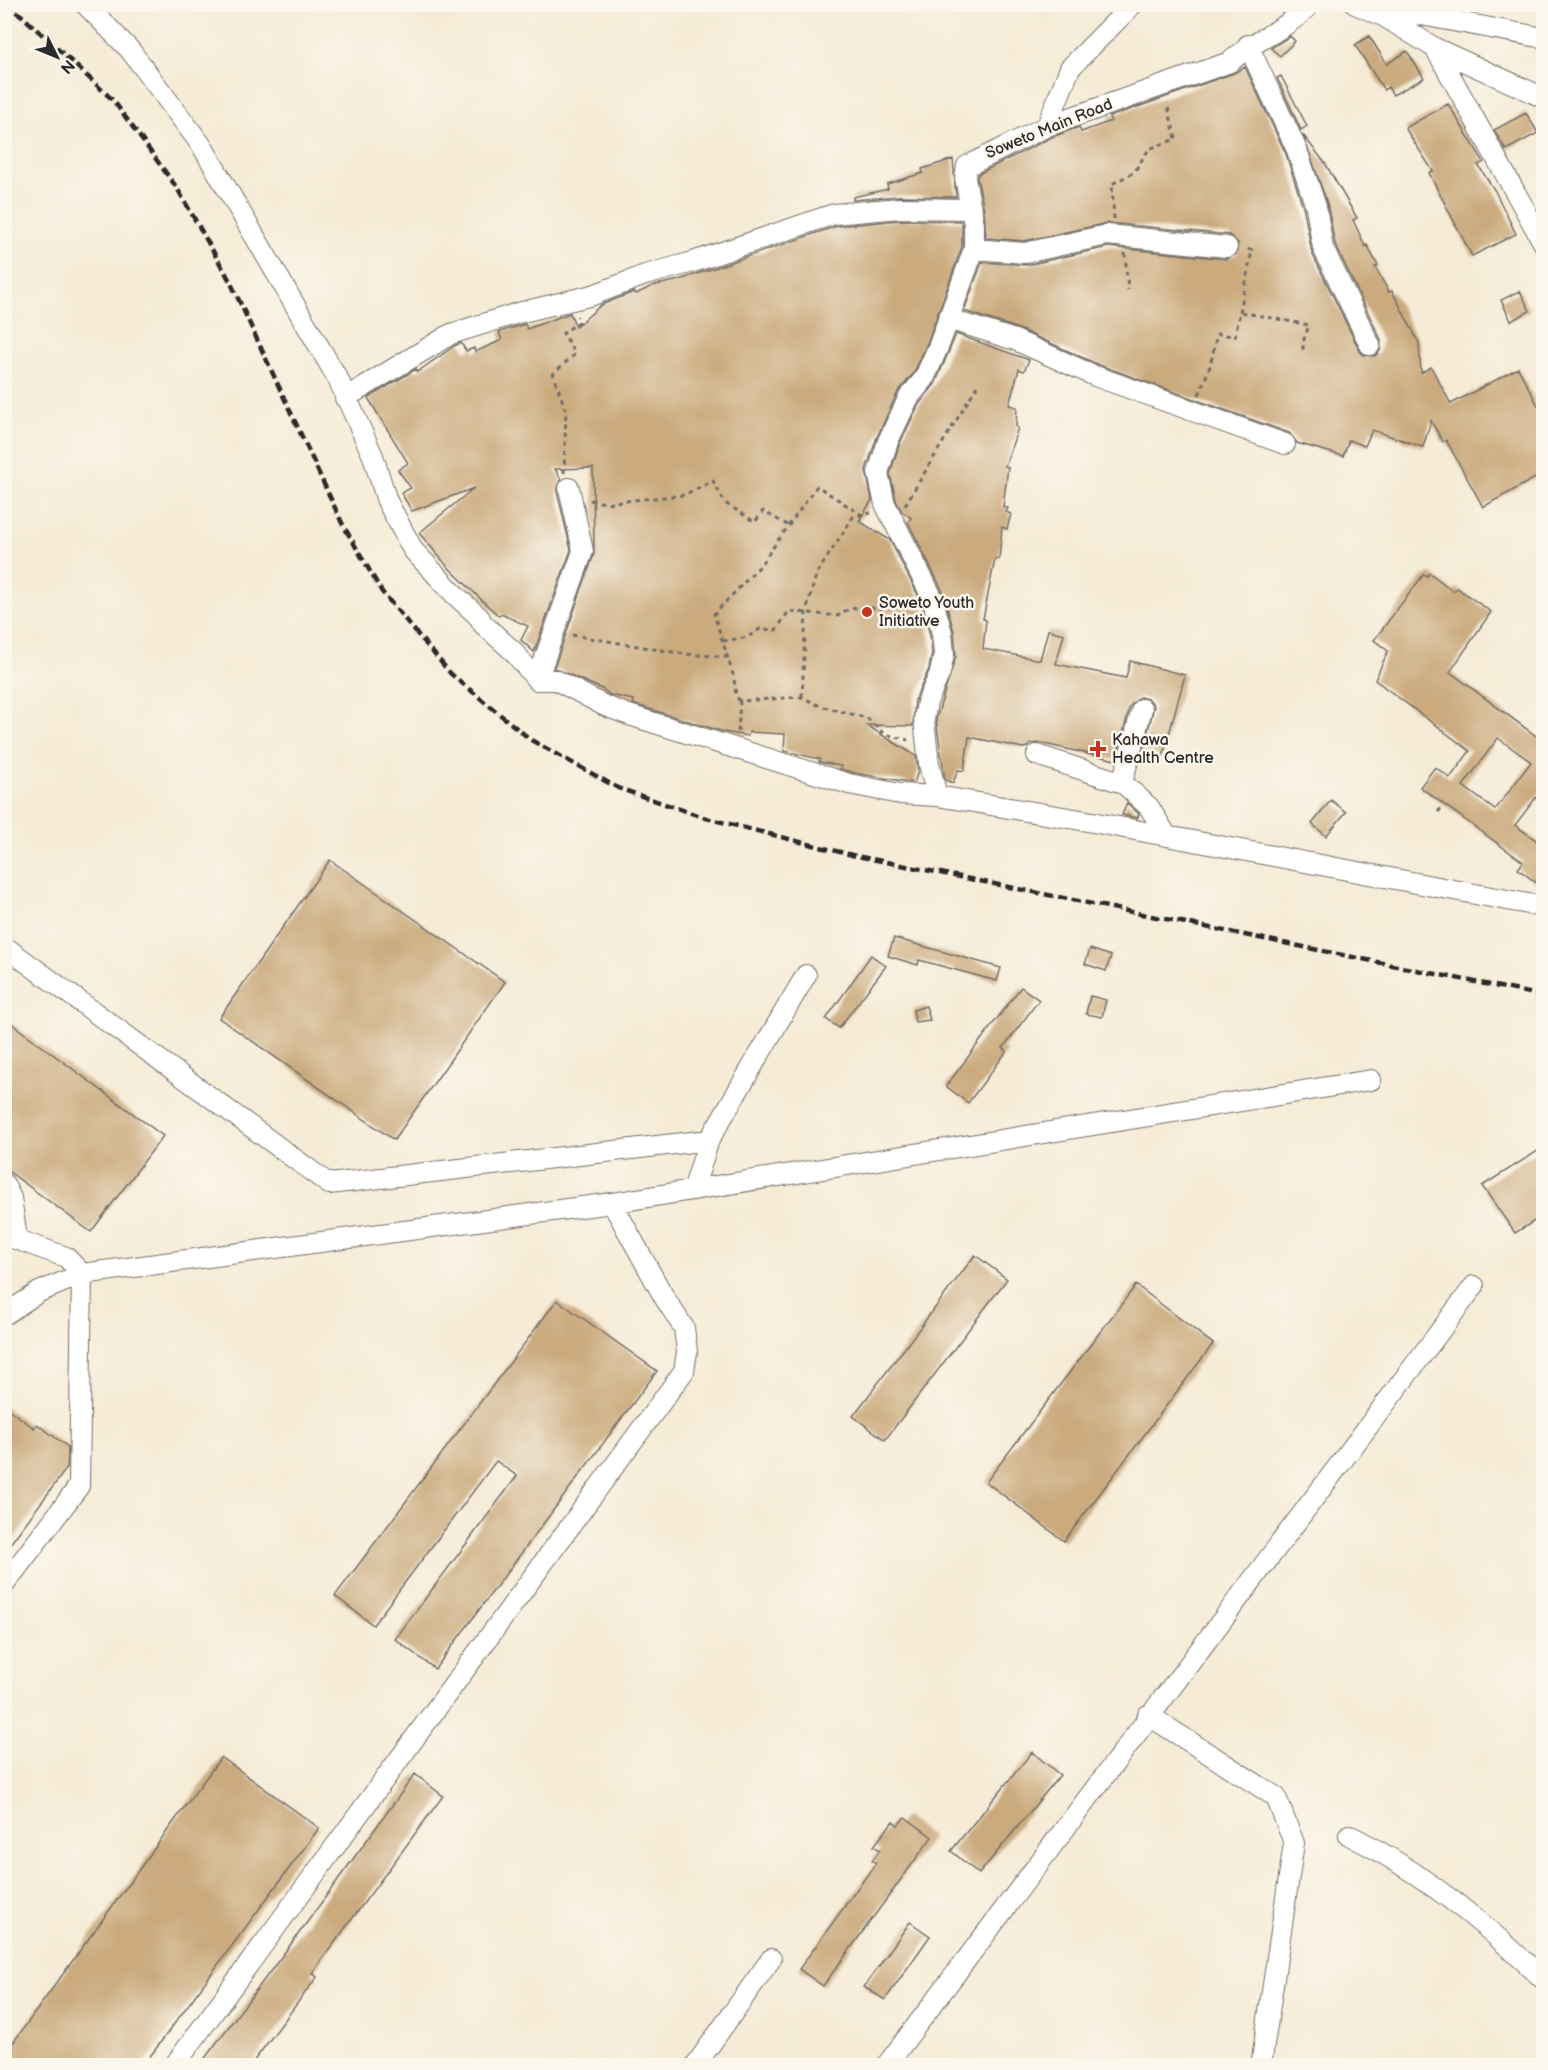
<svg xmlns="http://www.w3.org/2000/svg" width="1548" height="2070" font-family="'Balsamiq Sans',sans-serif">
  <rect width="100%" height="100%" fill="#fbf7ec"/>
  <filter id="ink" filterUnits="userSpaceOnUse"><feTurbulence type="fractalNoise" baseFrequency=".0167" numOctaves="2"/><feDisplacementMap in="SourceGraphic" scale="12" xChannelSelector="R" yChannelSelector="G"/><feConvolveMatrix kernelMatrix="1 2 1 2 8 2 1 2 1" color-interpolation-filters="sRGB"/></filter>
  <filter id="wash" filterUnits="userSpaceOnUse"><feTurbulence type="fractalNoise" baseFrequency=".008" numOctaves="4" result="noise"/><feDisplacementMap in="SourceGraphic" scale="24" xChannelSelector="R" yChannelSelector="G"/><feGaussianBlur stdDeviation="1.35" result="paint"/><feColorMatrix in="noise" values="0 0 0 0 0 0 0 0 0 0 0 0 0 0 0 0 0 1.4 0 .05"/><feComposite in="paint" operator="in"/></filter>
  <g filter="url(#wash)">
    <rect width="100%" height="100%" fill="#f5ebd6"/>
    <g id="blocks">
      <!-- building -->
      <path fill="#cbaa7e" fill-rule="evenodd" d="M1290,36L1295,41L1280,56L1271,48Z
        M1369,36L1387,64L1407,51L1424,78L1393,95L1388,87L1384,90L1355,45Z
        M1245,67L1286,154L1304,210L1312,253L1360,351L1364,355L1375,356L1380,351L1381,340L1335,244L1327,203L1303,135L1325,163L1357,218L1353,220L1365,246L1367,245L1378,266L1375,267L1389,292L1392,291L1419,343L1421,373L1431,367L1451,404L1518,368L1544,417V473L1483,507L1446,440L1443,442L1431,421L1423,447L1372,430L1365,446L1349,440L1343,456L1297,443L1289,433L1099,365L1019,329L964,311L982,262L1027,265L1108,247L1226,259L1236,254L1238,243L1229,235L1108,223L1024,241L986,238L984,209L977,178L978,174L1052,137L1079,127L1081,132L1111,121L1109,117L1234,73Z
        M1281,76L1307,126L1301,130L1277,78Z
        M1448,104L1484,162L1478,165L1495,191L1516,234L1472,256L1429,173L1433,171L1405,128Z
        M1526,113L1538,133L1506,150L1494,130Z
        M953,159L956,197L899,196L853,200V197L888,189L887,184L923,173L922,169Z
        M900,220L961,221L962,225V247L928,341L914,373L898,392L877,437L866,470L872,500L859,521L890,540L921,601L930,635L932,653L929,669L915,700L913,726L866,725L916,756L918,771L914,783L855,773L840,769L841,766L819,762L820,759L784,751L785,734L749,732L748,736L724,732L633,704L634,700L610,695L602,689L554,668L594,554L593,468L555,469L561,479L557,491L571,550L534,652L521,640L528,626L501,614L499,616L489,607L448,567L419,533L474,488L412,511L401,493L411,488L398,470L408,463L368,398L416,369L417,372L456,345L461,343L466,351L474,348L475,352L502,340L499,332L525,324L527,329L570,313L576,327L601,305L634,292L636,294L652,286L679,280L837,226Z
        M1520,291L1530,311L1511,321L1501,300Z
        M956,334L1029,360L1024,371L1019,369L1009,405L1017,407L1016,427L1018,428L1005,466L1008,467L1003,507L1008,508L1006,512L1011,514L1007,529L1002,527L999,559H995L983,619L986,620L983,649L1040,660L1048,630L1064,634L1056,664L1126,678L1130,661L1185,675L1163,756L1143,751L1154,706L1150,700L1140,697L1130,706L1116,760L1040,743L1030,744L1028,747L1023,748L969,737L964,771L958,770L953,783L945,780L936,719L956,656L954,632L943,592L908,522L911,518L902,511L896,500L890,474L899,445L919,404L935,384Z
        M1430,573L1453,591L1457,588L1491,612L1450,672L1544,742V787L1515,825L1544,846V877L1538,884L1518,869L1523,862L1420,787L1435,767L1450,778L1470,751L1375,680L1388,651L1374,640L1424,574L1427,576ZM1498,738L1531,762L1495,810L1463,786Z
        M1331,800L1346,812L1326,836L1312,824Z
        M1127,803L1139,814L1137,818L1122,815Z
        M330,860L505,982L394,1140L219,1018Z
        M894,938L1001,968L997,981L919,960L918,965L888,956Z
        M1090,949L1111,956L1106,971L1085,964Z
        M871,955L886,966L839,1028L826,1019Z
        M1021,987L1039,1000L1003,1048L1007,1051L968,1103L946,1086Z
        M1090,996L1106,1000L1102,1017L1086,1014Z
        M926,1006L930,1020L915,1022L913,1010Z
        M4,1018L163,1136L91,1232L4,1168Z
        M1544,1147V1215L1515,1233L1482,1186Z
        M975,1255L1007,1279L885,1440L853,1416Z
        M1136,1285L1213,1344L1064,1541L986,1482Z
        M557,1300L657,1371L435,1669L395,1639L517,1476L496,1461L373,1625L335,1596Z
        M4,1406L34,1428L37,1424L68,1447L67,1468L4,1552Z
        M1032,1752L1060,1775L979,1874L951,1851Z
        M221,1757L319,1828L143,2066H4V2055Z
        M415,1774L443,1796L312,1973L317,1977L250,2066H199L297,1936Z
        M905,1817L932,1837L823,1986L799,1969L876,1863L872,1860L880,1850L874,1846L893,1821L898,1825Z
        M910,1922L930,1936L885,2000L864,1987Z"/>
    </g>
  </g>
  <g filter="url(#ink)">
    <use href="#blocks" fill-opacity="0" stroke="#726e67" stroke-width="1.5"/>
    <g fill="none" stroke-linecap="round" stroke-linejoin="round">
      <!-- minor casing -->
      <g stroke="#726e67" stroke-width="22">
        <path id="minor" d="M85,4L130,50L202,146L338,379L373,456L387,501L413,550L455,595L479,617L483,624L513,651L537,680H556L605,706L629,715L849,784L900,794L937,796L1087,821L1544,907
          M1355,4L1383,16L1435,48L1544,98
          M1378,7L1544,38
          M1248,45L1297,150L1316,207L1323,248L1370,345
          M1435,48L1544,244
          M1047,126L1070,68L1133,4
          M974,249L1025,253L1107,235L1227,247
          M948,319L1015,340L1095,376L1285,444
          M345,398L451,334L518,313L593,295L645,275L693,262L834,214L900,208L972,209
          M537,680L583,551L569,488
          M1037,755L1123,783L1149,807L1167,836
          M1122,783L1142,709
          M937,796L929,764L924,719L927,702L940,673L944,654L942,633L932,597L885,504L878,473L888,441L909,397L924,379L939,345L974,249V224L965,178L967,166L1047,126L1230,62C1255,39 1287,30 1310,4
          M4,946L329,1184L709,1140
          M4,1184L11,1198L17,1238
          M693,1190L709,1140L806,975
          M4,1235L66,1257L82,1274L79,1486L4,1585
          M4,1315L39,1292L82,1274L612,1203L1371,1080
          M1148,1715L1276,1797L1294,1843L1261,2066
          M1349,1835C1421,1871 1486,1924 1544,1980
          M174,2066L684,1371L687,1352L684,1328L664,1297L612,1203
          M695,2066L771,1959
          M886,2066L1474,1286"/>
      </g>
      <!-- path -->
      <path stroke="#726e67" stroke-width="3" stroke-dasharray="4.5 4.5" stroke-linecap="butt" d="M1114,219L1112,184L1134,172L1149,149L1176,139L1167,103
        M1125,253L1128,290
        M1240,312L1252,250L1245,249
        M1199,395L1210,366L1217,334L1235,336L1240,312L1309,325L1303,342V353
        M564,473L566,411L553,374L575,354L563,333L579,322L577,316
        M590,500L605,503L684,495L713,481L725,503L755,522L763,511L787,525
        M905,505L977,386
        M572,635L684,654L728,657
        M723,641L748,637L760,629L776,630L789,611L838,616C849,605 867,607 882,609
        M802,697L806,612L816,575L853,517L871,513
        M740,701L736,696L734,678L714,614L759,567L817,486L862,515
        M738,732L740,701L802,697L820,706L867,718L884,734L908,740
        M1438,812L1444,805"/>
      <!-- minor -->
      <use href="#minor" stroke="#fff" stroke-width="20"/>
      <!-- rail -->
      <path stroke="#2b2b2b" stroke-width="4.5" stroke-dasharray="9 4.5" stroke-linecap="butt" d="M4,5L21,15L113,100L177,188L230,281L342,523L382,592L451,674L531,740L618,788L706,818L852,855L1544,996"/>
    </g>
  </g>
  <!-- markers -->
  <g fill="#c8321e" stroke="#fbf7ec" stroke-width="2">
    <circle cx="867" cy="612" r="6"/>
    <path d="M1095 740h6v6h6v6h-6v6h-6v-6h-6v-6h6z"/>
  </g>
  <g text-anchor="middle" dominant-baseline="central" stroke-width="5" stroke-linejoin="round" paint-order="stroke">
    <!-- street labels -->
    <g font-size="16" fill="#2b2b2b" stroke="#fbf7ec">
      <text transform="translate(1049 129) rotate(-22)">Soweto Main Road</text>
    </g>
    <!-- poi labels -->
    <g font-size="16" fill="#2b2b2b" stroke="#fbf7ec" text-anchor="start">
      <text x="879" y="603">Soweto Youth<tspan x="879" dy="18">Initiative</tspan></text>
      <text x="1112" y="740">Kahawa<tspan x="1112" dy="18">Health Centre</tspan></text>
    </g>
  </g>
  <!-- margin -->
  <rect width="1548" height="2070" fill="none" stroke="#fbf7ec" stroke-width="24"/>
  <!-- north arrow -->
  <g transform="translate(57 57) rotate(133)" stroke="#fbf7ec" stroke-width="4.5" paint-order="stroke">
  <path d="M0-4.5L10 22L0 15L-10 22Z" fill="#2b2b2b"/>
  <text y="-9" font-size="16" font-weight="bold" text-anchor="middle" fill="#2b2b2b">N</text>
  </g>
</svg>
